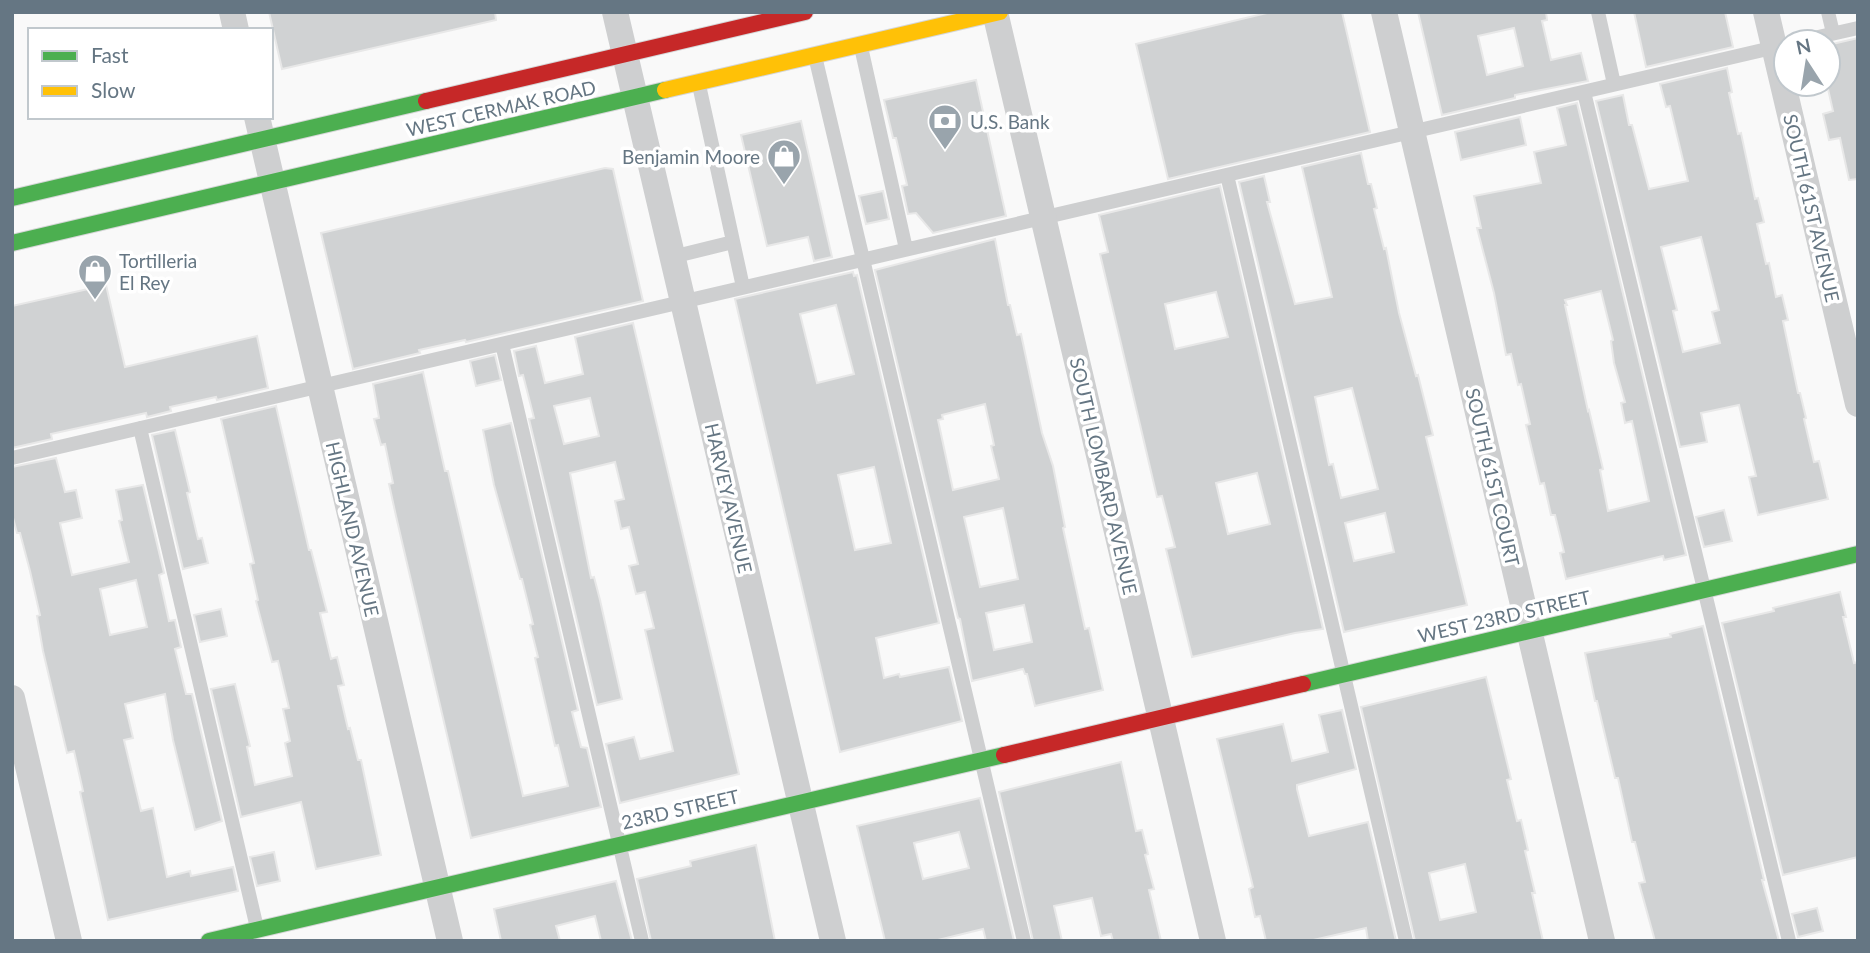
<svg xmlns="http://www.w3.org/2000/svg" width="1870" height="953" font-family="Lato,sans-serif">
  <rect width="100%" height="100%" fill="#f9f9f9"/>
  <!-- building -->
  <path fill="#d0d2d3" stroke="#e8e8e8" stroke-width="2" fill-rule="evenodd" d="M269,12H495L496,20L282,69Z
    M1271,12H1342L1370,132L1168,179L1136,44Z
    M1418,12H1546L1547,20L1542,21L1551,60L1581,53L1588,81L1515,95V98L1442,115ZM1514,28L1523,66L1487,75L1478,36Z
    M1634,12H1725L1733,47L1646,67Z
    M1858,38V179L1849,180L1840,138L1829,140L1823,114L1833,111L1828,89V45Z
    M1727,68L1732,92L1729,93L1738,134L1741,133L1755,199L1758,198L1764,222L1757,224L1766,264L1769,263L1776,297L1782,295L1788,320L1783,321L1798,393H1800L1806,418L1804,419L1814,462L1819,461L1828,499L1758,515L1749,477L1756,476L1739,405L1701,413L1707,442L1680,447L1596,101L1623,95L1629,125H1632L1649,189L1688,181L1670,106L1666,107L1660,84ZM1701,237L1719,310L1712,312L1720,343L1683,352L1673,311L1677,310L1661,247Z
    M976,80L1006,216L933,233L916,213L908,214L902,186L907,185L896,138H893L884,100Z
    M1577,103L1686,555L1664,560L1663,556L1566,579L1560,553L1564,552L1555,515H1551L1544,483L1540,484L1526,425L1530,424L1521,384L1518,385L1511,354L1506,355L1494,293L1477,228H1481L1474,196L1541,183L1534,152L1566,145L1557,108ZM1601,291L1613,340L1611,341L1614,363L1625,402L1621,403L1625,423L1632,421L1649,501L1608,511L1600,470L1603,469L1589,410L1588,411L1565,305H1567L1565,300Z
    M1520,117L1526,145L1461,160L1455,132Z
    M801,121L832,257L814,261L808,237L767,246L741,135Z
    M1361,153L1368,184H1371L1377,208L1374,209L1384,249L1386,248L1399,313L1416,376L1418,375L1433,435L1426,437L1467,605L1344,632L1239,182L1264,176L1270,202H1267L1295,304L1332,297L1302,167ZM1352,388L1378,489L1341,498L1333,464L1329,465L1315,397ZM1385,513L1394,552L1354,561L1345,523Z
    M605,168L613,169L643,301L466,342L465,340L419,350L420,353L353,369L321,233Z
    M1220,186L1323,629L1295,633L1192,657L1166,549L1175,547L1162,496L1157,497L1100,254L1108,252L1099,215ZM1216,292L1228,337L1175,349L1165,304ZM1257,473L1270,524L1228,534L1216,483Z
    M883,191L889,219L866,224L859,196Z
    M995,239L1008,305H1010L1017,335L1021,334L1042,433L1053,466L1065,527L1063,528L1085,629L1089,628L1103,690L1035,706L1027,674H1025L1023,669L972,681L960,619L958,618L875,270ZM985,404L994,445L991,446L999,479L953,490L938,420L943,419L942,415ZM1003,508L1018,579L980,587L964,517ZM1024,605L1032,642L994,650L986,613Z
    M853,272L854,276L857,275L939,623L876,638L884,678L899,674L900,677L949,667L962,721L840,752L735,299ZM836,305L854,374L817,383L800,314ZM874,467L891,543L855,550L838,475Z
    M106,285L125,367L257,336L268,388L217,400L216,397L170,407L171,411L147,417L146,413L51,434L52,439L12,448V306Z
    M633,323L739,774L620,803L606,744L634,737L640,759L673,751L645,630L654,628L645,592L636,594L629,566L638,564L629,527L621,529L615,501L624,499L615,462L570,473L591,578L594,577L600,600L622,699L597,705L529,419L534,418L523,375L519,376L514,351L536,346L545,383L583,374L575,337ZM590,398L599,436L564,444L554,406Z
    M495,355L501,380L476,386L470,361Z
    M423,372L445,471H448L523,796L568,786L558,745L555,746L535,658L538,657L530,625L533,624L522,579H520L494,485L483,430L511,423L578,710L572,712L581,747L587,748L601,807L471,838L396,516L389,484L393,483L385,444L381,445L374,419L379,418L373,384Z
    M276,406L309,550H311L327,612L320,613L331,659L337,657L344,685L338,686L348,729L350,728L358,760H361L381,855L316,869L301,802L241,817L211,689L235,684L250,746L247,747L255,785L292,776L285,743L290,741L283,709L289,708L278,661L272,662L256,601L258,600L250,564L254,563L221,419Z
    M175,430L190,492L187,493L198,539L202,538L208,563L183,569L152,435Z
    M56,458L65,492L76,490L82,518L60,523L72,575L129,562L119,521L122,520L116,490L143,485L164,573L159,575L169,621L175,620L181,647L175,649L186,694H192L222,821L195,830L173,740L165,694L125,704L133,738L124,740L141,811L153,808L167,877L190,871L191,876L233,867L238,891L108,920L80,792L83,791L74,751L67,753L43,651L37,616L40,615L30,571L20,533H17L12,514V467ZM136,580L147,627L110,635L100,589Z
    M1724,510L1732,541L1704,547L1696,517Z
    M1840,592L1846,617H1843L1854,663L1858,662V857L1783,875L1722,623L1774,611L1773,608Z
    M221,609L227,636L200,642L194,615Z
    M1703,626L1764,880H1762L1779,941H1655L1639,883L1645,882L1635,842H1632L1618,778H1615L1597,701H1595L1585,653L1671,637L1670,634Z
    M1486,677L1511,779L1507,780L1517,821L1521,820L1528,850L1525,851L1535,893H1532L1543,941H1415L1361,707ZM1465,864L1476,912L1440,920L1429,873Z
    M1342,710L1356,769L1297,785V789L1309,836L1368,822L1396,941H1368L1366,928L1309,941H1266L1260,916L1255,917L1249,889L1253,887L1217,739L1283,724L1292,761L1328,752L1319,715Z
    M1121,762L1136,831L1142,830L1148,854L1145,855L1154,889L1149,890L1161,941H1113L1111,934L1101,936L1092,898L1054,906L1062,941H1033L999,792Z
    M980,798L1014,941H986L983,929L934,941H885L857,826ZM959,832L969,868L923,879L914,843Z
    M756,845L775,941H651L637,879L691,866L690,861Z
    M274,852L280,881L257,886L250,857Z
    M616,881L632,941H601L595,916L556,926L560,941H501L494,909Z
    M1817,908L1823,931L1798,937L1792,914Z"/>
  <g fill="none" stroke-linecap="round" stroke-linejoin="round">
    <!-- fast casing -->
    <g stroke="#d5d6d7" stroke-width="18">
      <path id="fast" d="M12,198L426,101
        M12,243L665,90
        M1303,684L1858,554
        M209,941L1004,755"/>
    </g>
    <!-- slow casing -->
    <g stroke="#d5d6d7" stroke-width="18">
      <path id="slow" d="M665,90L1000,12"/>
    </g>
    <!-- jam casing -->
    <g stroke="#d5d6d7" stroke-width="18">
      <path id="jam" d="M426,101L805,12
        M1004,755L1303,684"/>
    </g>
    <!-- lane -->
    <path stroke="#cecfd0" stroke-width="14" d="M1598,12L1614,84
      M1828,12L1833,33
      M1796,42L1858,28
      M861,47L906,249
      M815,56L1024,941
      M699,85L743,287
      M1584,92L1789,941
      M1227,175L1406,941
      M672,257L733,242
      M502,344L642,941
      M140,428L257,928
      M12,458L1780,46"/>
    <!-- street -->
    <path stroke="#cecfd0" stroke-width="26" d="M232,12L236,30
      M615,12L833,941
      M995,12L1213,941
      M1384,12L1602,941
      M1766,12L1858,404
      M257,117L450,941
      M12,698L69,941"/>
    <!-- fast -->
    <use href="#fast" stroke="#4caf50" stroke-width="16"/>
    <!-- slow -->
    <use href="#slow" stroke="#ffc107" stroke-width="16"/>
    <!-- jam -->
    <use href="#jam" stroke="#c62828" stroke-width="16"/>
  </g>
  <!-- icons -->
  <defs>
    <g id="bank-pin" transform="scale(1.75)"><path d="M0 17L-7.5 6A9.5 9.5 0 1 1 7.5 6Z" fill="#99a4ac" stroke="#fff"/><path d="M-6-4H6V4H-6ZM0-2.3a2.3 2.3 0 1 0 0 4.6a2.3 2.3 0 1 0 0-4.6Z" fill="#fff"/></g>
    <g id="shop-pin" transform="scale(1.75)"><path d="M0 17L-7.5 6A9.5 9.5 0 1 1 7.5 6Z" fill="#99a4ac" stroke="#fff"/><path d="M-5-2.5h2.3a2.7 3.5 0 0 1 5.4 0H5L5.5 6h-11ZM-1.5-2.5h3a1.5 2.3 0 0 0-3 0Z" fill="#fff"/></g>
  </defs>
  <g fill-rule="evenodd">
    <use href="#bank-pin" x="945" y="121"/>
    <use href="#shop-pin" x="784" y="156"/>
    <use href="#shop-pin" x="95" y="271"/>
  </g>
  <g text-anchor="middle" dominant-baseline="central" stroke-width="7" stroke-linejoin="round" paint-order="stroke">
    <!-- street labels -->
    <g font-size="19" fill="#657683" stroke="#fff">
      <text transform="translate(501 108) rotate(-13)">WEST CERMAK ROAD</text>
      <text transform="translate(1812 208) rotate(77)">SOUTH 61ST AVENUE</text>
      <text transform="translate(1104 476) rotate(77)">SOUTH LOMBARD AVENUE</text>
      <text transform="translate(1493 477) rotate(77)">SOUTH 61ST COURT</text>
      <text transform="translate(729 498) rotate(77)">HARVEY AVENUE</text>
      <text transform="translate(353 529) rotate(77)">HIGHLAND AVENUE</text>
      <text transform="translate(1504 616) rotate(-13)">WEST 23RD STREET</text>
      <text transform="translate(680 809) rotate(-13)">23RD STREET</text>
    </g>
    <!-- poi labels -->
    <g font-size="19" fill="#657683" stroke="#fff" text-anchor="start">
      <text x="970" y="121">U.S. Bank</text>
      <text x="760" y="156" text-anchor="end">Benjamin Moore</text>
      <text x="119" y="260">Tortilleria<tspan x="119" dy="22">El Rey</tspan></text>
    </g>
  </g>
  <!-- border -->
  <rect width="1870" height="953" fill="none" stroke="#657683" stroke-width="28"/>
  <!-- legend -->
  <rect x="28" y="28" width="245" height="91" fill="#ffffff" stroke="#c1c8cd" stroke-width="2"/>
  <rect x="42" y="51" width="35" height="10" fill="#4caf50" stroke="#c1c8cd" stroke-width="2"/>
  <text x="91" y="63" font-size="21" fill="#657683">Fast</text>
  <rect x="42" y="86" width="35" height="10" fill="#ffc107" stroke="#c1c8cd" stroke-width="2"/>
  <text x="91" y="98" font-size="21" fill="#657683">Slow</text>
  <!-- north arrow -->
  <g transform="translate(1807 63) rotate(348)"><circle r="33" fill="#ffffff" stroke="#c1c8cd" stroke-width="2"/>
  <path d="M0-5L12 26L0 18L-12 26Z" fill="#99a4ac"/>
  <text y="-10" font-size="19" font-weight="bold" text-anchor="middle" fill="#657683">N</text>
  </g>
</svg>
